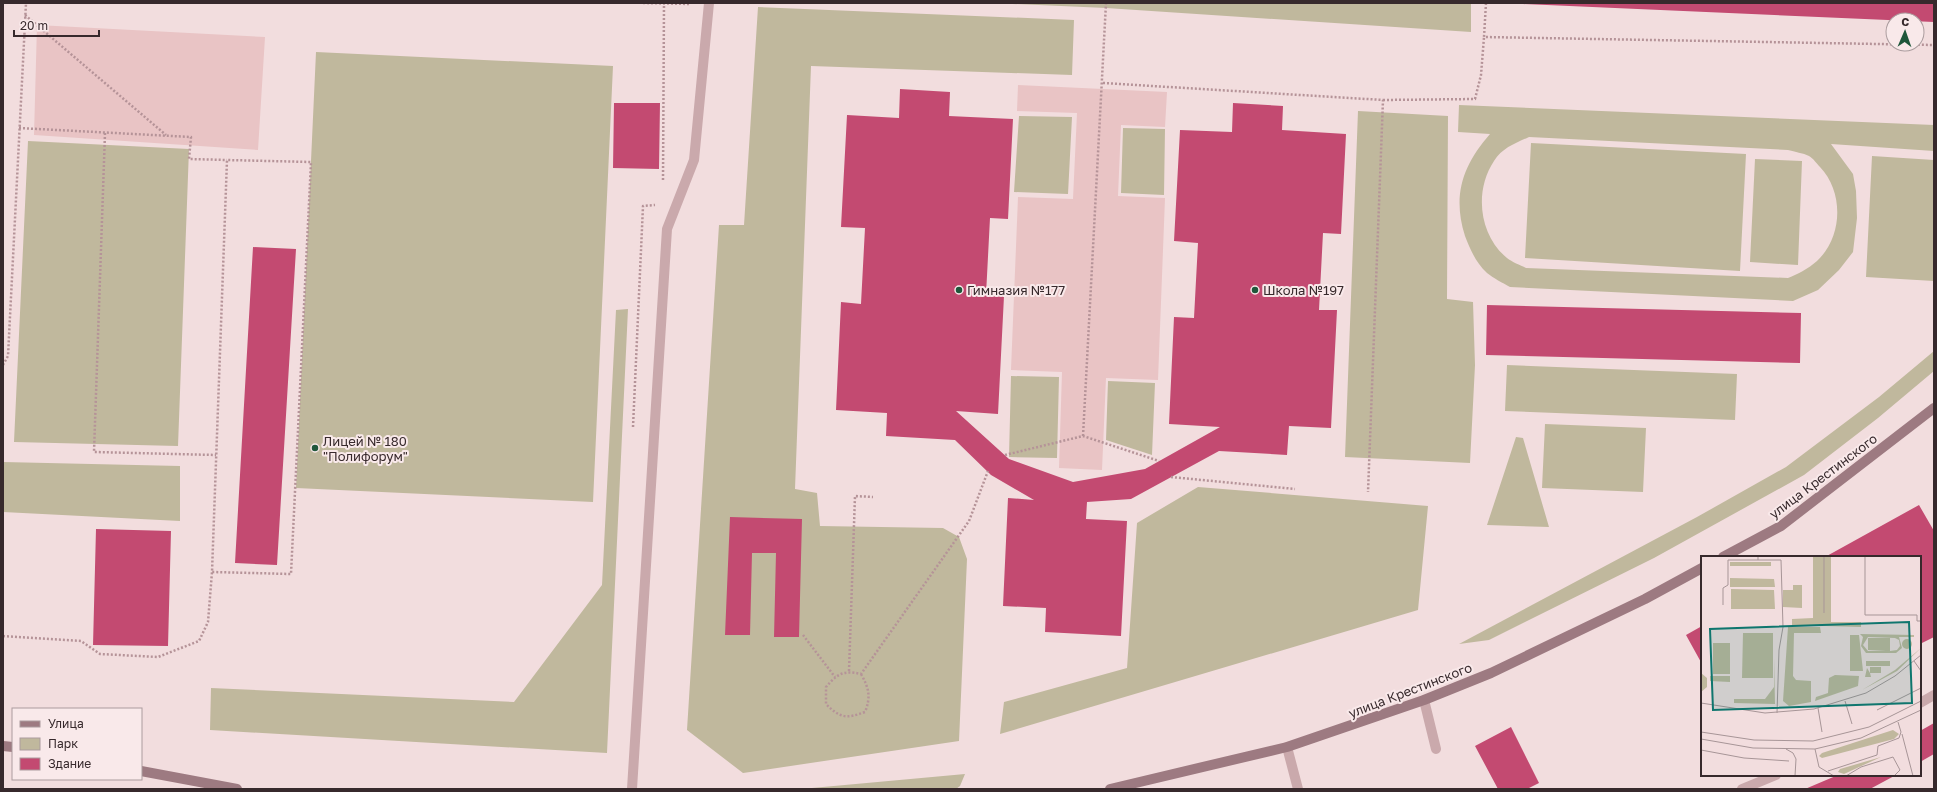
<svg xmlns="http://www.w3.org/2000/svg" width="1937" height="792" font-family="'Golos Text',sans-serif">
  <rect width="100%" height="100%" fill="#f2ddde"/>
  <!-- green -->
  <path fill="#c0b89d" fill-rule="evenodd" d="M990,3H1471V32L1106,8Z
    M758,7L1074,20L1072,75L811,66L795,489L817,493L820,526L943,528L959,537L967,559L959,741L743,773L687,730L719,225H744Z
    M316,52L613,66L593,502L296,488Z
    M1459,105L1934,125V151L1831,144L1853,174L1856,191L1857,218L1853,252L1839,270L1818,290L1793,301L1510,287C1503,283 1493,278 1487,273C1476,263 1470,249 1465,236C1452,195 1463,165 1490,134L1458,132ZM1529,137L1788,150C1795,152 1803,153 1809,156C1813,158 1817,164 1820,167C1844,192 1843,237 1817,261C1808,269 1798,274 1788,278L1526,268C1520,265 1512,262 1507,258C1479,235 1474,191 1494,161C1502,148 1516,143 1529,137Z
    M1358,111L1448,116L1447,299L1473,302L1475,365L1470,463L1345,457Z
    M1019,116L1072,117L1068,194L1014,192Z
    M1123,128L1165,129L1164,195L1121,193Z
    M28,141L189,149L178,446L14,442Z
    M1531,143L1746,154L1740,271L1525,258Z
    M1872,156L1934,160V281L1866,277Z
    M1755,159L1802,161L1798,265L1750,262Z
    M628,309L607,753L210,730L211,688L514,702L602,585L616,310Z
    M1934,351V371L1878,418L1804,475L1654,558L1489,640L1459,644L1697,517L1786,467L1879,397Z
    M1507,365L1737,374L1735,420L1505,411Z
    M1011,376L1059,377L1057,458L1009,457Z
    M1108,381L1155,383L1152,455L1106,440Z
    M1545,424L1646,428L1643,492L1542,488Z
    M1516,437L1523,438L1549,527L1487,525Z
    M3,462L180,466V521L3,512Z
    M1198,487L1428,506L1418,610L1000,734L1004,702L1127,668L1137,523Z
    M965,774L960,786L956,789H801Z"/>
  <!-- plaza -->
  <path fill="#e9c4c5" d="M37,25L265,37L258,150L34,135Z
    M1018,85L1167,92L1165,127L1121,125L1118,196L1165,198L1158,380L1106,378L1102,470L1059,468L1062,372L1011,370L1018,197L1073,199L1077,113L1017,111Z"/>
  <!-- building -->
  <path fill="#c34a71" d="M1523,3H1934V22L1523,4Z
    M900,89L950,92L949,116L1013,119L1008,219L990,218L986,295L1004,296L998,414L956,411L1009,459L1073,482L1145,469L1220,427L1169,424L1174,317L1194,318L1198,243L1174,241L1180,130L1232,132L1233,103L1283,106L1282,130L1346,134L1341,234L1323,233L1319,310H1337L1331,428L1289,426L1287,455L1219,451L1131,499L1087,502L1086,519L1127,521L1121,636L1045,632L1046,608L1003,606L1008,498L1034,500L991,475L955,440L886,436L887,413L836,410L841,302L861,304L865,228L841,227L847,115L899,118Z
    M614,103H660L659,169L613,168Z
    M253,247L296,249L277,565L235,563Z
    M1487,305L1801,313L1800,363L1486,355Z
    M1919,505L1934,531V637L1920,644V557H1825Z
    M730,517L802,519L799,637H774L776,553H752L750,635H725Z
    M96,529L171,531L168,646L93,645Z
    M1702,626V664L1686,635Z
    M1934,723V754L1920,762V731Z
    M1511,727L1539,783L1527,789H1498L1475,746Z
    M1838,775H1896L1870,789H1805Z"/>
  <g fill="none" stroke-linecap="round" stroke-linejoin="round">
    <!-- path -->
    <path stroke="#b59398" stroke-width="2.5" stroke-dasharray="2 2" stroke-linecap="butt" d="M643,3L689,4
      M1486,3L1484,37L1934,45
      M25,15L166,135
      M1103,83L1383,100L1368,492
      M1383,100L1475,99L1481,75L1484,37
      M19,128L191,137L189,159L227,160
      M105,133L94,452L216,455
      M663,180L664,3
      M3,365L8,356L26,3
      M633,427L643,206L655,205
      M1083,436L1106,3
      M1005,455L1083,436L1159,461
      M1171,477L1295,489
      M803,635L835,677
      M3,636L81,641L100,654L158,657L199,641L208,622L212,572L227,160L311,162L291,574L212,572
      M849,671L855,496L873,497
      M861,674C869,688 871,697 865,712C846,719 840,718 826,704V687C837,674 843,670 861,674L969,521L988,471"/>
    <!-- lane -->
    <path stroke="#caa9ac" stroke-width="10" d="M1424,700L1436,749
      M1920,703L1934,695
      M1287,747L1298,789
      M632,789L667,229L694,160L709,3
      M1742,789L1776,775"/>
    <!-- secondary -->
    <path stroke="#9d7a81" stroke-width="10" d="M1723,557L1781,526L1934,408
      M3,746L13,747
      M141,771L237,789
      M1110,789L1287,747L1424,700L1491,673L1645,599L1702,568"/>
  </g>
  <!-- markers -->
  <g fill="#1f573b" stroke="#f9e9ea" stroke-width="1.5">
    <circle cx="959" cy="290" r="4"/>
    <circle cx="1255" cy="290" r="4"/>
    <circle cx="315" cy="448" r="4"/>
  </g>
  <g text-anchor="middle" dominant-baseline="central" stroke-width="4" stroke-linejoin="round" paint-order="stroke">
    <!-- poi labels -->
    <g font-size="13" fill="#37292c" stroke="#f9e9ea" text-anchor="start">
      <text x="967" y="290">Гимназия №177</text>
      <text x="1263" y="290">Школа №197</text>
      <text x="323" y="441">Лицей № 180<tspan x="323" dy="15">"Полифорум"</tspan></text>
    </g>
    <!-- street labels -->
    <g font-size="13" fill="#37292c" stroke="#f9e9ea">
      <text transform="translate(1823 476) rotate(-37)">улица Крестинского</text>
      <text transform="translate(1410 690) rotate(-21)">улица Крестинского</text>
    </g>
  </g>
  <!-- overview -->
  <g transform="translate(1701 556)">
    <rect width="220" height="220" fill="#f2ddde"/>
    <path d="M112,0H130V66H160V71L91,69V63L112,62ZM29,6H70V10H29ZM29,22L73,23L74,31H29ZM92,29H101V52L82,51V34H92ZM30,33L73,34L74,53H30ZM87,71H119L120,77H93L92,120L95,124L110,125V146L88,150L82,145ZM42,77H72V122H41ZM159,78L213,79V81H198L201,92L195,97H165L160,90L162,81ZM167,81L194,82L198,84L199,90L196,94L189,95V82H167V94L185,95H167L162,89ZM149,79H158L162,115H149ZM201 88a5 5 0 1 1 10 0a5 5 0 1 1-10 0ZM12,87H29V118H12ZM220,92L196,115L161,134L194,114ZM73,102L74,148L33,147V143H64L73,131ZM165,105H189V110H165ZM169,111H180V117H169L170,121H164L166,112L169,117ZM0,117L6,122V131L0,136ZM134,119L158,120L157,130L114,145L115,141L127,137L128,122ZM9,120H29V126L9,125ZM192,174L198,178L193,183L121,202L118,200L121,197ZM180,201L143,218L137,216L139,213Z" fill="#c0b89d" fill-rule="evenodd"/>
    <path fill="none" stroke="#a79597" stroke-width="1" d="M123,0V57M164,0V59H216V65H220M57,4H80L82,71L78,94L76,157M22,49V32L27,29V4H57V0M213,105L220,115M144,145L151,168M0,147L64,157L113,153L165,137L194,120L220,99M117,152L121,176M176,154L220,132M0,176L53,184L112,185L168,171L220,145M201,178L212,220M0,183L52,192L114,193L160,182L220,154M85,193L92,197L95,203L94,220M114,193L118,211L133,220M0,194L43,202L88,205M127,215L176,199L177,190L198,182L200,176L197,166M145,220L160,211L192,201L199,214L193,220"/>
    <path fill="#0f766e" fill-opacity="0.15" stroke="#0f766e" stroke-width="2" d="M208,66L211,147L12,154L9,73Z"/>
    <rect width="220" height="220" fill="none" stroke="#37292c" stroke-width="2"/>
  </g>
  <!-- border -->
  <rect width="1937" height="792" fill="none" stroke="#37292c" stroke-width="8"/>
  <!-- legend -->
  <rect x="12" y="708" width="130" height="72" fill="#f9e9ea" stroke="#ab9c9e"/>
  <rect x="20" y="721" width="20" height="6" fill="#9d7a81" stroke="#ab9c9e"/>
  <text x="48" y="728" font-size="12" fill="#37292c">Улица</text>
  <rect x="20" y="738" width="20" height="12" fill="#c0b89d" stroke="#ab9c9e"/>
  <text x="48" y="748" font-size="12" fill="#37292c">Парк</text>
  <rect x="20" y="758" width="20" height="12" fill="#c34a71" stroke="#ab9c9e"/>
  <text x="48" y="768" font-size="12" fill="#37292c">Здание</text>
  <!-- north arrow -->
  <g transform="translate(1905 32) rotate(2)"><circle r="19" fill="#f9e9ea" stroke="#ab9c9e"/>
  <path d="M0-3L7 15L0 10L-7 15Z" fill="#1f573b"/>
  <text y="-6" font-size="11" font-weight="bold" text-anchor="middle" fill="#37292c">С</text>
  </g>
  <!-- scale -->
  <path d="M14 30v6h85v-6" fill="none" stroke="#37292c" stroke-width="2"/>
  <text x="20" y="30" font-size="12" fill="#37292c" stroke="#f9e9ea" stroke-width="3" paint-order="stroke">20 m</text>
</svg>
